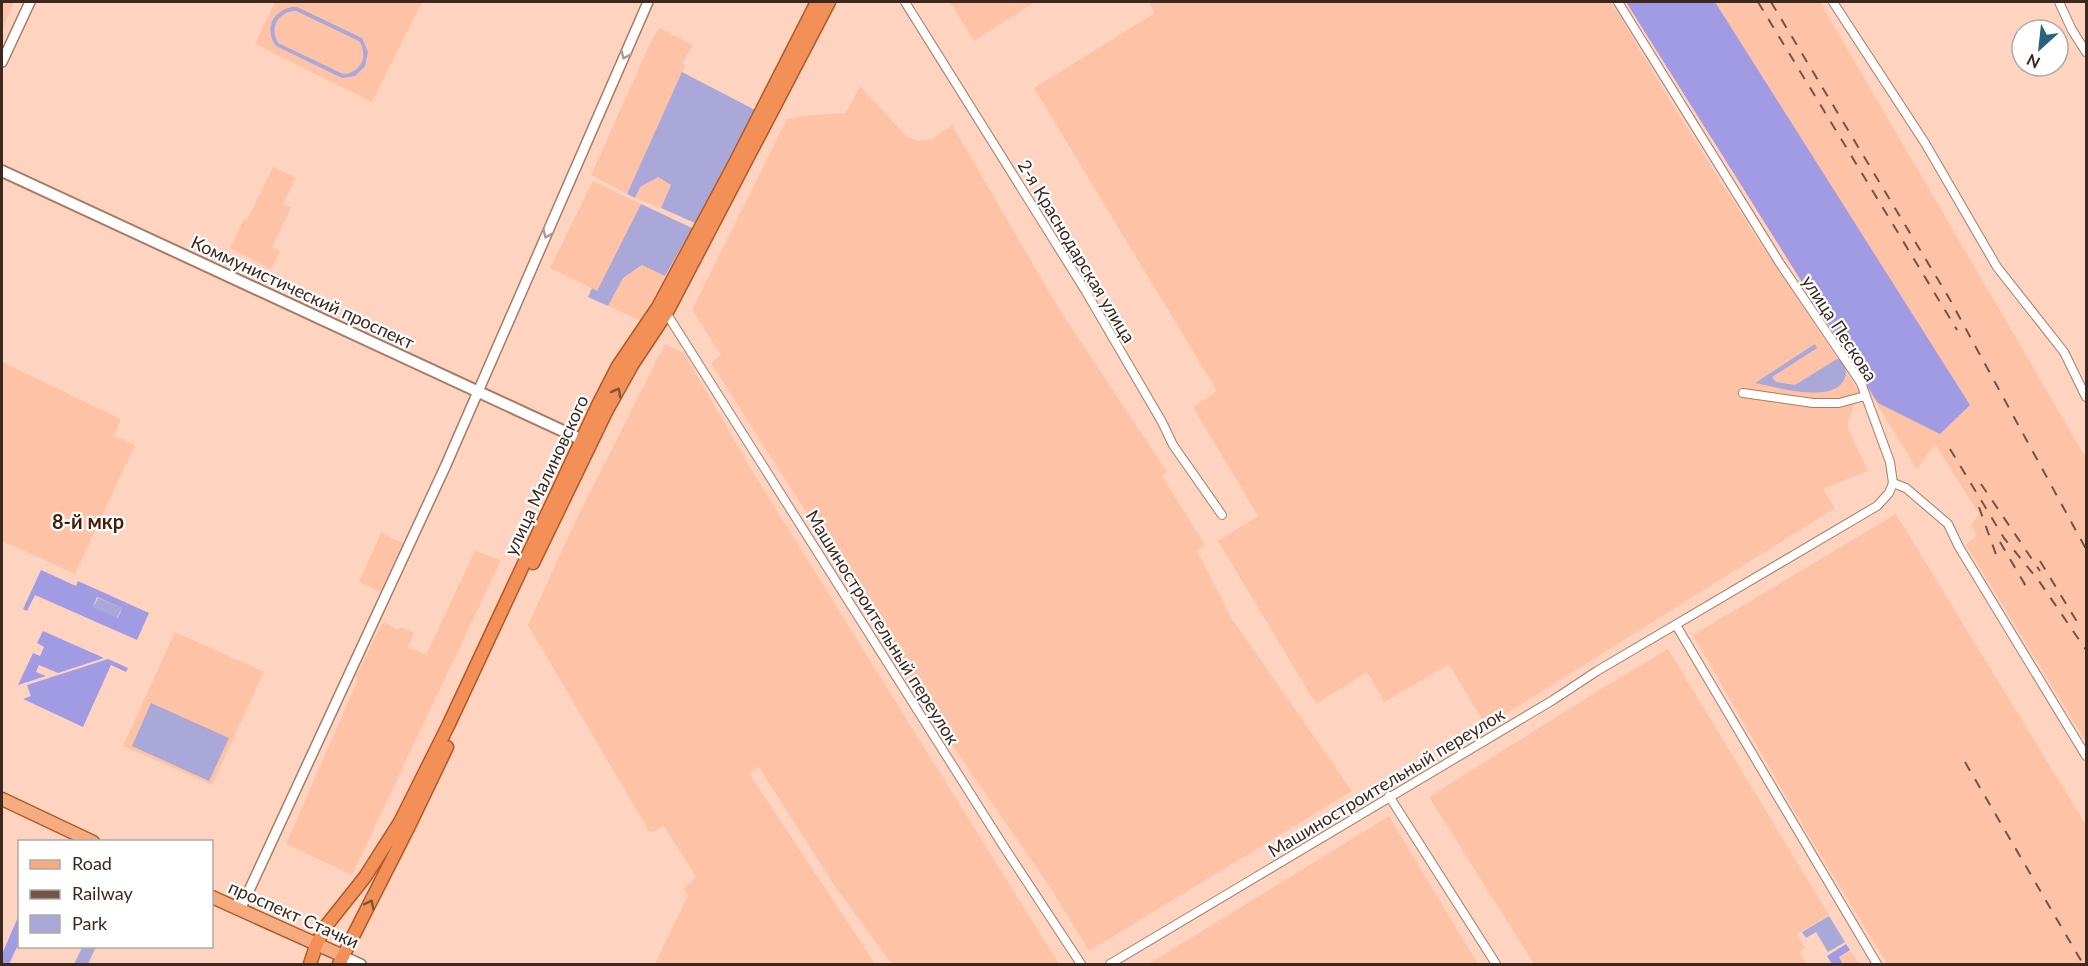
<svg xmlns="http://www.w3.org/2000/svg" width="2088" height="966" font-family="Lato,sans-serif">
  <rect width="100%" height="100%" fill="#fed4c0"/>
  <!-- built -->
  <path fill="#fec3a6" d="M2,2H14L2,31Z
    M275,2H422L372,102L255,44Z
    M950,2H1035L974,41Z
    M1149,2H1611L1674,107L1749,226L1859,391L1848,422L1849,431L1868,471L1823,489L1835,508L1501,717L1497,712L1489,717L1482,719L1449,664L1384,702L1367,672L1316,704L1218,541L1258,516L1193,407L1217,391L1034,88L1155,13Z
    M1626,2H1820L2086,458V742L1966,545L1977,535L1971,525L1979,514L1935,444L1917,469L1719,149Z
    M659,28L693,45L682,64L685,66L627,194L591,175L649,46Z
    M860,86L906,136L918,141L932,139L952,125L1059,309L1167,472L1162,476L1205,545L1197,551L1232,619L1352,791L1089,951L1051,889L952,745L891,645L711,363L721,355L692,310L787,119L811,115L846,113Z
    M273,167L296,178L283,204L291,208L272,247L280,251L271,269L230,248L244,219L247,220Z
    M658,177L671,184L661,208L635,198L640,187Z
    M593,181L641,204L597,291L550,268Z
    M643,265L665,276L641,321L608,306L623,278Z
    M665,344L684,353L751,469L1059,964H894L888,959L836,888L759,767L749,773L874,962L870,964H655L688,895L683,889L696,877L664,826L650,833L528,625L575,522Z
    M2,362L121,419L114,436L135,445L75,574L2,541Z
    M1896,514L2086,825V964H1887L1803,826L1693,635Z
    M381,533L403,543L380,592L359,582Z
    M475,551L501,560L352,875L286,844L357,682L356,676L379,629L384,622L398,630L400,627L414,633L408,647L426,655Z
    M175,632L264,672L212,785L123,746Z
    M1668,649L1829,915L1797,934L1805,948L1799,952L1806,964H1534L1429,797L1604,687Z
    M1389,816L1478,964L1150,963Z
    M1851,951L1859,964H1845L1840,957Z"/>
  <!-- green -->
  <path fill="#aaa7d9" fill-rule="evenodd" d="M292,7H297L362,38L368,52L365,66L355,76L342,78L276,46C264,30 272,11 292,7ZM296,11L359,41C369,56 361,73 343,74L278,43C269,28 278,11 296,11Z
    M682,72L755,110L695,223L661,208L671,185L658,177L640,187L635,198L627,194Z
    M641,204L692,228L665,276L642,265L623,278L608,306L588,297L592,288L597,291Z
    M1815,344L1817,348L1772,377L1776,382L1795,385L1837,359L1841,360C1845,365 1847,372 1845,378C1834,405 1777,387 1755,383Z
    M98,598L122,608L117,618L93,607Z
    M151,703L229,738L209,781L132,746Z
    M1829,916L1845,942L1828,952L1816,932L1806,938L1802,932Z
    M83,946L96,947L88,964H74Z"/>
  <!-- forest -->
  <path fill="#a19be4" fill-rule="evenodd" d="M1626,2H1715L1970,405L1940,434L1878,403Z
    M41,570L76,586L78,581L149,613L137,640L35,595L27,611L23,609ZM97,597L122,608L118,618L93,607Z
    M43,631L104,658L58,673L39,665L36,672L46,676L18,685L33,653L40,656L44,647L37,643Z
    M108,659L128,668L126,672L111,665L83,727L23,699L31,696L27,685Z
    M19,915V943L9,964H2V954Z
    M1846,944L1850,950L1839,957L1843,964H1832L1827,956Z"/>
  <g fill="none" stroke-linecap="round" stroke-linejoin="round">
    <!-- minor casing -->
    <g stroke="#aa7b64" stroke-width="10">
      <path id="minor" d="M905,2L1085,290L1162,422L1173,445L1222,515
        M1618,2L1779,262L1861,383L1890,462L1893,483L1906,488L1948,524L1959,547L2086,756
        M1833,2L1925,143L1997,267L2064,352L2086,397
        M2059,2L2072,30L2086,52
        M665,311L1006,850L1081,964
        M1743,393L1813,403H1839L1865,396
        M1676,625L1877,964
        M1389,796L1496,964
        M1110,964L1553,700L1597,671L1877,506L1889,493L1893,483"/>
    </g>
    <!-- tertiary casing -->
    <g stroke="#aa7b64" stroke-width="12">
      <path id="tertiary" d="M2,62L30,2
        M240,910L446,465L648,2
        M343,956L361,964"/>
    </g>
    <!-- secondary casing -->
    <g stroke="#aa7b64" stroke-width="14">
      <path id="secondary" d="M2,171L589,443"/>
    </g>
    <!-- primary casing -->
    <g stroke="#b05a28" stroke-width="15">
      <path id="primary" d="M2,799L93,842
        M212,897L343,956"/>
    </g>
    <!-- trunk casing -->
    <g stroke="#b05a28" stroke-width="15">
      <path id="trunk" d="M533,563L607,410L632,365L667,312L829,2
        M310,964L317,943L326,926L365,877L400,822L448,726L598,405L618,366L658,307L735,163L817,2
        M339,964L409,826L447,747"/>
    </g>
    <!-- minor -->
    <use href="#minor" stroke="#fff" stroke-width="8"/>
    <!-- tertiary -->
    <use href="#tertiary" stroke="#fff" stroke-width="9"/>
    <!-- secondary -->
    <use href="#secondary" stroke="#fff" stroke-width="10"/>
    <!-- primary -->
    <use href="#primary" stroke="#f5ac81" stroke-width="12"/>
    <!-- trunk -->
    <use href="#trunk" stroke="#f29057" stroke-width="12"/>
    <!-- rail -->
    <path stroke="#705649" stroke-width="2" stroke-dasharray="10 10" stroke-linecap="butt" d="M1758,2L1957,330
      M1771,2L1949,298L2086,549
      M1950,449L2004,538L2039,581L2086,650
      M1981,484L2040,571
      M1979,507L1999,563
      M2000,542L2027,588
      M2040,561L2079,625
      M1965,762L2083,964"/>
  </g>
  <!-- one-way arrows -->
  <defs><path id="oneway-chevron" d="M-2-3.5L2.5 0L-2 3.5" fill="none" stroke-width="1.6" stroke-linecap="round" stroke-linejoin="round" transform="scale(1.5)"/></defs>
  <g stroke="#a79e9a">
    <use href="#oneway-chevron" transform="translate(625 55) rotate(114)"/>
    <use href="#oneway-chevron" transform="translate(547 234) rotate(114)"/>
  </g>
  <g stroke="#855235">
    <use href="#oneway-chevron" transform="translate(617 392) rotate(-61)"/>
    <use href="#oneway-chevron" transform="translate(370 904) rotate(-63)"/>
  </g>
  <g text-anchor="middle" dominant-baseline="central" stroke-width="4.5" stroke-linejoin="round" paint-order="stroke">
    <!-- street labels -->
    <g font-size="18" fill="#3c281e" stroke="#fff">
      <text transform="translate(1077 251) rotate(59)">2-я Краснодарская улица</text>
      <text transform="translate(303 292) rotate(25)">Коммунистический проспект</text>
      <text transform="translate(1840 328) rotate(57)">улица Пескова</text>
      <text transform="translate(546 475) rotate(-65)">улица Малиновского</text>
      <text transform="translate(883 627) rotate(58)">Машиностроительный переулок</text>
      <text transform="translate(1386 782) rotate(-31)">Машиностроительный переулок</text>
      <text transform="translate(294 914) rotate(24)">проспект Стачки</text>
    </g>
    <!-- neighbourhood labels -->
    <g font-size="20" font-weight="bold" fill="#461f09" stroke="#fff">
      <text x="88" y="521">8-й мкр</text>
    </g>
  </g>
  <!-- border -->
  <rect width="2088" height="966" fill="none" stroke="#3c281e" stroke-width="6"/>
  <!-- legend -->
  <rect x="18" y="840" width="195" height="108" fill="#ffffff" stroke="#b1a9a5" stroke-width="1.5"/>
  <rect x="30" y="860" width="30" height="9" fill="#f5ac81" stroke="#b1a9a5" stroke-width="1.5"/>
  <text x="72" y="870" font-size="18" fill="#3c281e">Road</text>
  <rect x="30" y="890" width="30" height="9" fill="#705649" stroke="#b1a9a5" stroke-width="1.5"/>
  <text x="72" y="900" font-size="18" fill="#3c281e">Railway</text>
  <rect x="30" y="915" width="30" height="18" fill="#aaa7d9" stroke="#b1a9a5" stroke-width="1.5"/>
  <text x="72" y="930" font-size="18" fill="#3c281e">Park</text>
  <!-- north arrow -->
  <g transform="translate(2040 48) rotate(207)"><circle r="28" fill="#ffffff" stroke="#b1a9a5" stroke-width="1.5"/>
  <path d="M0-4.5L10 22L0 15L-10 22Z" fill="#27637a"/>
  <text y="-9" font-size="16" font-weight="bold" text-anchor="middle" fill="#3c281e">N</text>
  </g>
</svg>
